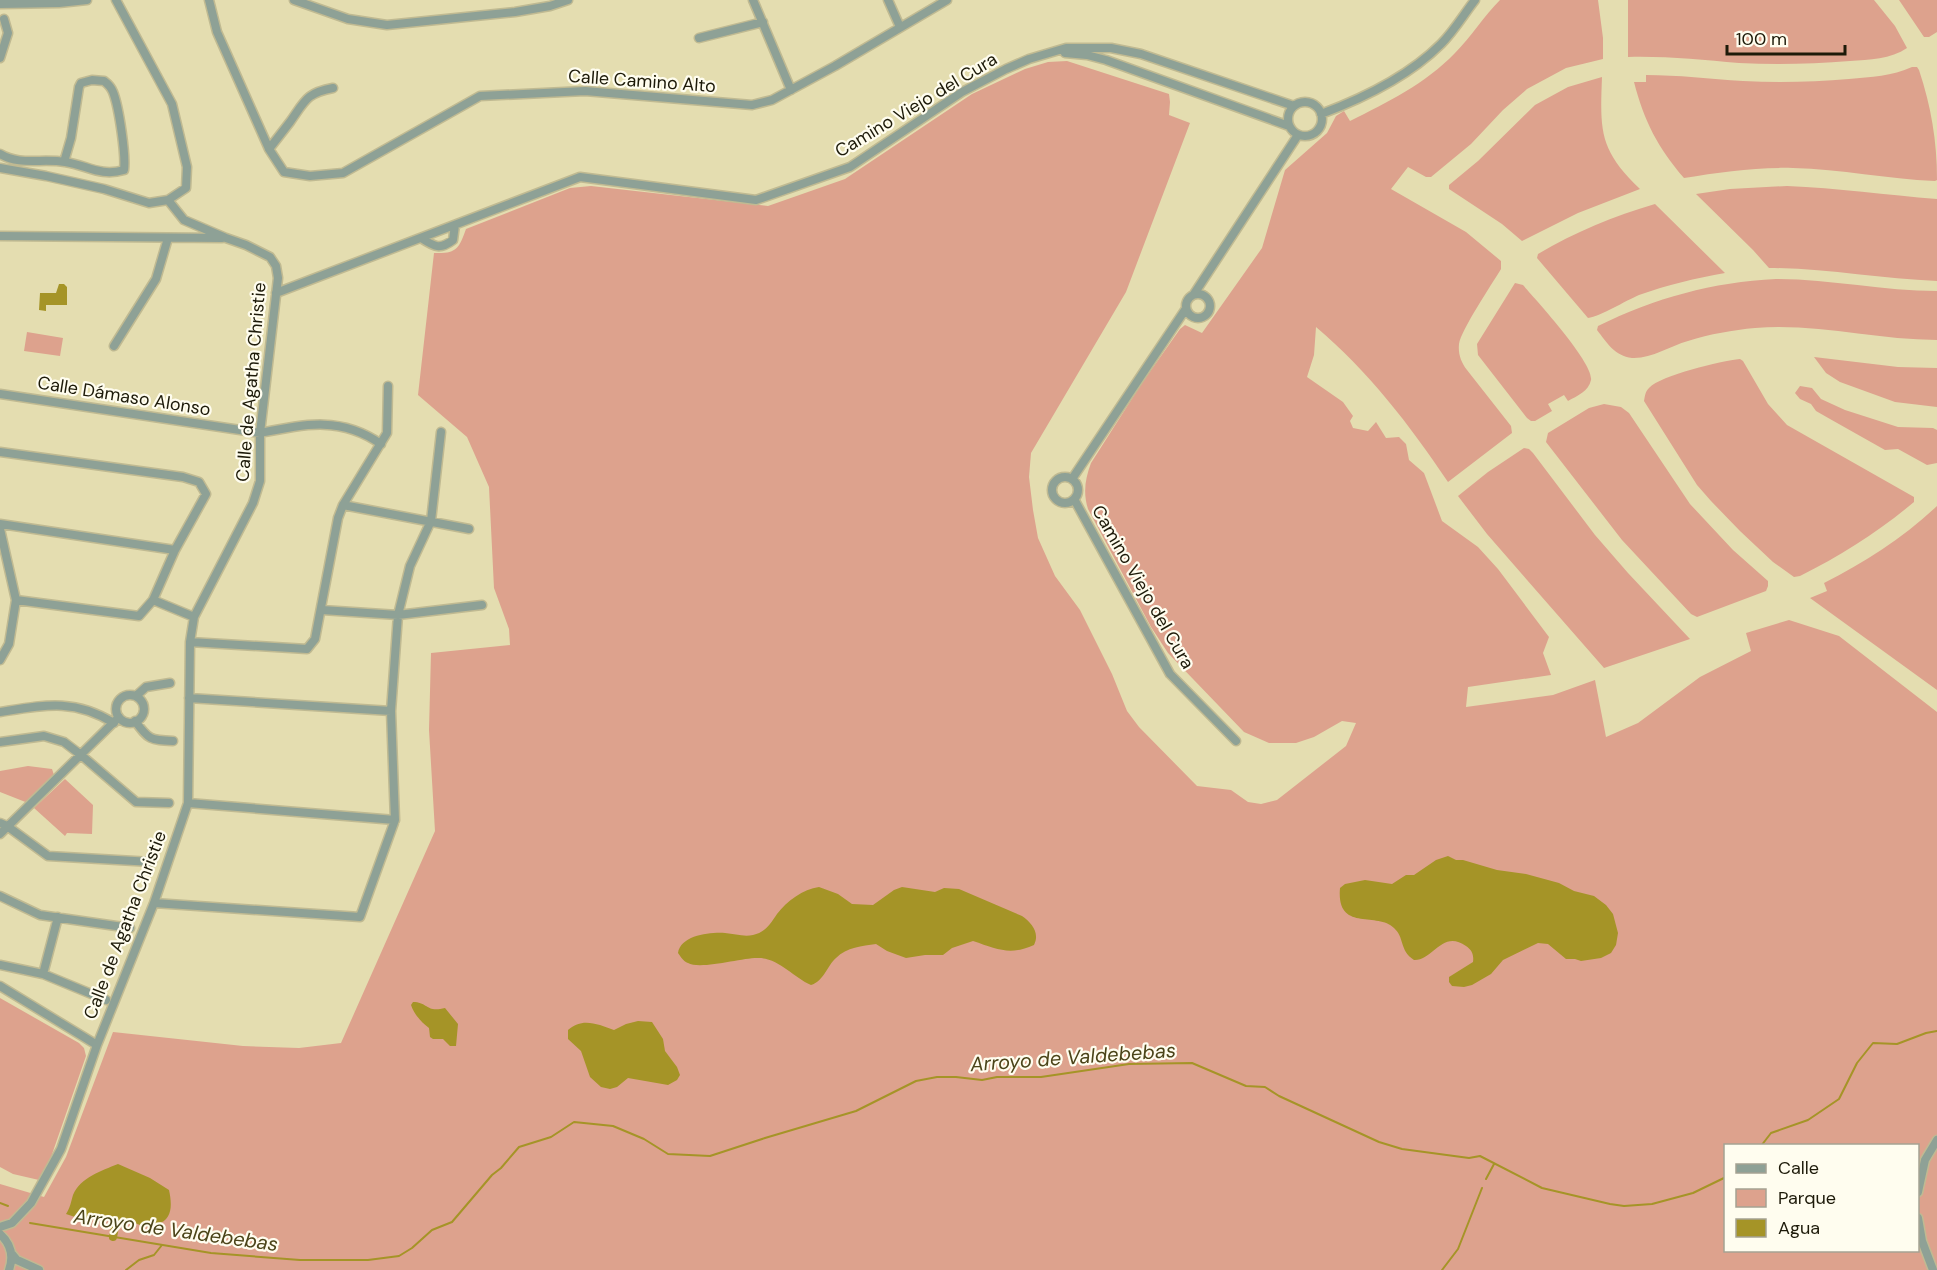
<svg xmlns="http://www.w3.org/2000/svg" width="1937" height="1270" font-family="'DM Sans',sans-serif">
  <rect width="100%" height="100%" fill="#e4ddb0"/>
  <!-- green -->
  <path fill="#dda28d" fill-rule="evenodd" d="M1500,0H1598L1603,38V59L1566,68L1527,89L1503,110L1471,144L1431,177H1426L1408,167L1391,189L1466,232L1501,261V269C1492,284 1461,330 1459,344C1458,354 1461,362 1467,370L1511,426L1512,433L1448,482C1409,424 1369,372 1316,327L1314,355L1307,377L1343,402L1353,416L1350,421L1353,428L1368,431L1376,422L1386,438L1399,437L1406,444L1409,460L1424,473L1442,521L1478,547L1498,569L1549,637L1543,653L1551,675L1468,687L1466,707L1553,695L1595,680L1606,737L1638,723L1700,677L1751,651L1746,633L1789,620L1839,636L1937,712V1270H0V1184L44,1197L66,1157L113,1032L243,1046L299,1048L341,1043L435,831L429,730L431,653L510,645L509,629L494,588L489,487L467,437L418,395L434,253C456,254 459,249 466,229L570,188L591,186L768,206L845,179L972,94L1025,69L1048,62L1067,61L1169,94L1170,102L1169,115L1190,123L1126,292L1031,453L1029,477L1033,510L1038,538L1055,576L1080,610L1112,674L1127,711L1139,727L1197,786L1231,790L1248,802L1261,804L1277,800L1346,746L1356,723L1342,721L1314,737L1296,743H1269L1244,732L1168,653L1151,627L1088,509C1083,493 1085,479 1091,463L1142,383L1180,329L1185,325L1202,333L1262,248L1285,170L1327,133L1336,116L1344,111L1350,121C1388,102 1425,84 1455,53C1471,37 1484,16 1500,0ZM1726,1146H1918V1250H1726Z
    M1628,0H1874L1895,26L1907,48C1891,59 1869,60 1850,61C1813,64 1776,65 1739,63C1702,60 1666,56 1628,57Z
    M1899,0H1937V32L1929,37H1924Z
    M1912,67H1917L1919,70C1931,106 1937,141 1937,180L1935,181C1887,179 1841,169 1793,168C1756,167 1720,172 1684,178C1658,148 1644,121 1634,82H1646V75C1678,75 1710,79 1743,81C1778,83 1814,82 1849,79C1871,77 1892,76 1912,67Z
    M1602,77C1600,131 1599,150 1640,189L1578,213L1522,241L1502,224L1449,189V185L1478,161L1535,105L1568,87Z
    M1787,186C1837,188 1887,195 1937,199V281C1881,279 1825,268 1769,268L1753,250L1696,194L1730,189Z
    M1655,204L1725,273C1696,278 1667,285 1639,295C1625,301 1601,316 1588,318L1537,258L1538,254C1575,232 1614,216 1655,204Z
    M1776,279C1830,279 1883,291 1937,291V340C1876,340 1817,323 1755,328C1733,330 1710,334 1688,341C1670,346 1651,359 1632,358C1615,356 1607,343 1597,330L1598,326C1655,298 1713,282 1776,279Z
    M1515,283L1523,285C1536,300 1594,363 1591,380C1589,391 1577,396 1568,401L1564,395L1548,404L1552,411L1535,421H1531L1527,418L1478,355L1477,344Z
    M27,332L63,338L60,356L24,351Z
    M1814,357L1898,367L1937,368V407L1895,402L1840,382L1826,373Z
    M1740,359L1743,361L1768,404L1787,425L1914,497V502C1878,532 1842,555 1800,576L1794,577L1773,562L1740,531L1711,501L1697,485L1644,401C1645,396 1645,392 1649,388C1661,375 1721,361 1740,359Z
    M1800,386L1812,388L1821,399L1845,410L1898,427L1933,428L1937,430V463L1927,465L1898,449L1885,450L1830,419L1816,411L1811,404L1800,399L1795,393Z
    M1604,404L1621,407L1629,413L1690,504L1733,550L1768,581V586L1766,591L1697,617L1691,614L1622,540L1546,442L1548,433L1589,408Z
    M1524,448L1529,449L1533,453L1595,535L1628,573L1690,639L1604,668L1487,534L1458,496L1488,472Z
    M1937,506V690L1810,598L1827,591L1824,583C1865,562 1903,538 1937,506Z
    M28,766L52,769L54,775L28,803L0,792V771Z
    M65,779L93,805L92,834L67,833L65,836L34,808Z
    M0,998L79,1043L84,1048L86,1056L50,1160L39,1180L13,1174L0,1167Z"/>
  <!-- water -->
  <path fill="#a59427" d="M59,284H64L67,287V305H46V311L39,310L40,293H56Z
    M1448,856L1456,860H1463L1497,870L1526,874L1559,883L1574,891L1594,896L1606,905L1613,914L1618,933L1616,945L1611,953L1601,958L1581,961L1575,959H1566L1548,944L1538,943L1503,960L1491,974L1472,985L1464,987L1452,986L1449,982V977L1473,962C1474,955 1472,950 1466,946C1442,929 1433,961 1414,960C1399,950 1405,938 1394,928C1377,911 1336,933 1340,888L1345,884L1365,880L1392,884L1406,875H1414L1436,860Z
    M819,887L838,894L852,904L873,905L894,890L902,887L935,892L944,888L959,889L1022,916C1032,923 1040,933 1034,945C1010,956 997,949 973,941L952,948L943,955H925L906,958L887,951L876,944C862,946 847,947 836,958C827,966 824,981 811,985C793,977 778,957 757,958C741,958 700,970 688,963C683,961 681,957 678,953C681,935 710,932 725,933C735,934 744,937 753,935C766,932 770,924 777,914C787,901 803,889 819,887Z
    M413,1002C428,1002 426,1013 445,1008L458,1024L456,1046H450L443,1039H433L430,1037L429,1028C421,1022 414,1014 411,1005Z
    M638,1021L652,1022L663,1039L665,1051L677,1067L680,1075L677,1080L668,1085L628,1078L617,1087L610,1089L601,1087L590,1077L581,1051L568,1039V1030C582,1017 598,1024 614,1030L626,1024Z
    M118,1164L150,1178L169,1190C172,1204 173,1220 157,1224L156,1227L143,1226L117,1217L84,1220L66,1214C70,1208 71,1202 73,1195C81,1177 101,1171 118,1164Z"/>
  <g fill="none" stroke-linecap="round" stroke-linejoin="round">
    <!-- stream -->
    <path stroke="#a59427" stroke-width="2" d="M1761,1146L1771,1133L1808,1120L1839,1099L1857,1063L1873,1043L1897,1044L1926,1033L1937,1031
      M1486,1179L1494,1164
      M0,1203L8,1206
      M30,1223L211,1253L300,1260H368L399,1256L412,1248L432,1230L452,1222L492,1175L501,1168L519,1147L551,1137L574,1122L613,1126L644,1139L668,1154L710,1156L765,1138L856,1111L916,1081L937,1077H956L982,1080L997,1077H1041L1129,1064L1192,1063L1246,1086L1265,1087L1279,1096L1379,1142L1402,1149L1469,1158L1480,1156L1542,1188L1610,1204L1624,1206L1652,1204L1693,1193L1726,1177
      M126,1270L139,1260L154,1255L162,1245
      M1442,1270L1458,1249L1482,1188"/>
    <!-- canal -->
    <path stroke="#a59427" stroke-width="8" d="M113,1237L117,1217"/>
    <!-- street casing -->
    <g stroke="#c0ba92" stroke-width="11">
      <path id="street" d="M209,0L217,32L269,149L284,172L310,176L343,173L480,96L585,91L752,105L772,100L835,66L947,0
        M294,0L348,19L387,25L515,12L550,6L568,0
        M753,0L791,90
        M888,0L900,27
        M0,4L59,3L87,0
        M699,38L763,22
        M1065,53L1087,55L1106,60L1289,126
        M0,58L8,33L4,19
        M1288 119a17 17 0 1 1 34 0a17 17 0 1 1-34 0Z
        M1321,114C1364,98 1409,76 1441,44C1454,31 1464,14 1475,0
        M269,149C276,140 283,131 290,122C305,101 306,93 333,88
        M0,154C20,166 42,158 65,162C87,165 100,177 124,170C126,155 119,107 113,92C111,87 108,84 104,81L92,80L81,83L79,87L71,138L64,162
        M0,168L46,176L104,189L149,203L168,200L186,188L187,167L172,104L116,0
        M0,236L222,238
        M421,238C435,247 440,250 453,240L455,225
        M276,293L580,177L756,200L850,167L962,92L1006,69L1029,59L1066,48H1111L1141,54L1294,106
        M1186 306a12 12 0 1 1 24 0a12 12 0 1 1-24 0Z
        M1194,294L1298,135
        M114,346L156,279L168,238
        M0,394L260,433C305,424 341,416 381,444
        M0,452L183,477L199,482L206,494L175,550L153,600L139,616L16,600
        M1052 490a13 13 0 1 1 26 0a13 13 0 1 1-26 0Z
        M1072,479L1185,310
        M1074,499L1170,674L1236,741
        M343,505L469,529
        M0,524L175,550
        M0,529L16,600L9,644L0,660
        M153,600L194,617
        M322,610L398,615L482,605
        M190,642L307,649L315,639L338,518L343,505L387,433L388,386
        M116 709a14 14 0 1 1 28 0a14 14 0 1 1-28 0Z
        M136,696L146,687L170,683
        M189,698L391,711
        M0,712C44,705 74,698 114,723
        M135,721C149,740 150,740 173,741
        M0,742L44,736L64,742L81,755L136,802L169,803
        M188,803L395,820
        M0,823L7,826L48,856L152,862
        M0,834L119,717
        M0,896L40,915L130,928
        M154,903L360,917L395,820L391,711L398,615L410,566L431,521L441,432
        M0,965L43,974L106,1000
        M43,974L58,917
        M0,986L97,1045
        M1918,1192L1925,1160L1937,1140
        M1918,1218L1922,1241L1933,1270
        M0,1227L12,1223L31,1203L61,1149L97,1045L154,903L188,803L190,642L194,617L253,503L260,481V433L278,278L276,266L270,257L246,245L226,238L184,220L168,200
        M0,1234C11,1244 14,1256 9,1270
        M12,1254L17,1260L39,1270"/>
    </g>
    <!-- street -->
    <use href="#street" stroke="#8ea196" stroke-width="8"/>
  </g>
  <g text-anchor="middle" dominant-baseline="central" stroke-width="4.5" stroke-linejoin="round" paint-order="stroke">
    <!-- street labels -->
    <g font-size="18" fill="#1d1a09" stroke="#fffdef">
      <text transform="translate(642 81) rotate(4)">Calle Camino Alto</text>
      <text transform="translate(916 105) rotate(-31)">Camino Viejo del Cura</text>
      <text transform="translate(251 382) rotate(-85)">Calle de Agatha Christie</text>
      <text transform="translate(124 396) rotate(9)">Calle Dámaso Alonso</text>
      <text transform="translate(1143 587) rotate(60)">Camino Viejo del Cura</text>
      <text transform="translate(125 925) rotate(-69)">Calle de Agatha Christie</text>
    </g>
    <!-- water labels -->
    <g font-size="20" font-style="italic" fill="#4b4419" stroke="#fffdef">
      <text transform="translate(1073 1057) rotate(-4)">Arroyo de Valdebebas</text>
      <text transform="translate(176 1230) rotate(8)">Arroyo de Valdebebas</text>
    </g>
  </g>
  <!-- legend -->
  <rect x="1724" y="1144" width="195" height="108" fill="#fffdef" stroke="#a5a293" stroke-width="1.5"/>
  <rect x="1736" y="1164" width="30" height="9" fill="#8ea196" stroke="#a5a293" stroke-width="1.5"/>
  <text x="1778" y="1174" font-size="18" fill="#1d1a09">Calle</text>
  <rect x="1736" y="1189" width="30" height="18" fill="#dda28d" stroke="#a5a293" stroke-width="1.5"/>
  <text x="1778" y="1204" font-size="18" fill="#1d1a09">Parque</text>
  <rect x="1736" y="1219" width="30" height="18" fill="#a59427" stroke="#a5a293" stroke-width="1.5"/>
  <text x="1778" y="1234" font-size="18" fill="#1d1a09">Agua</text>
  <!-- scale -->
  <path d="M1727 45v9h118v-9" fill="none" stroke="#1d1a09" stroke-width="3"/>
  <text x="1736" y="45" font-size="18" fill="#1d1a09" stroke="#fffdef" stroke-width="4.5" paint-order="stroke">100 m</text>
</svg>
